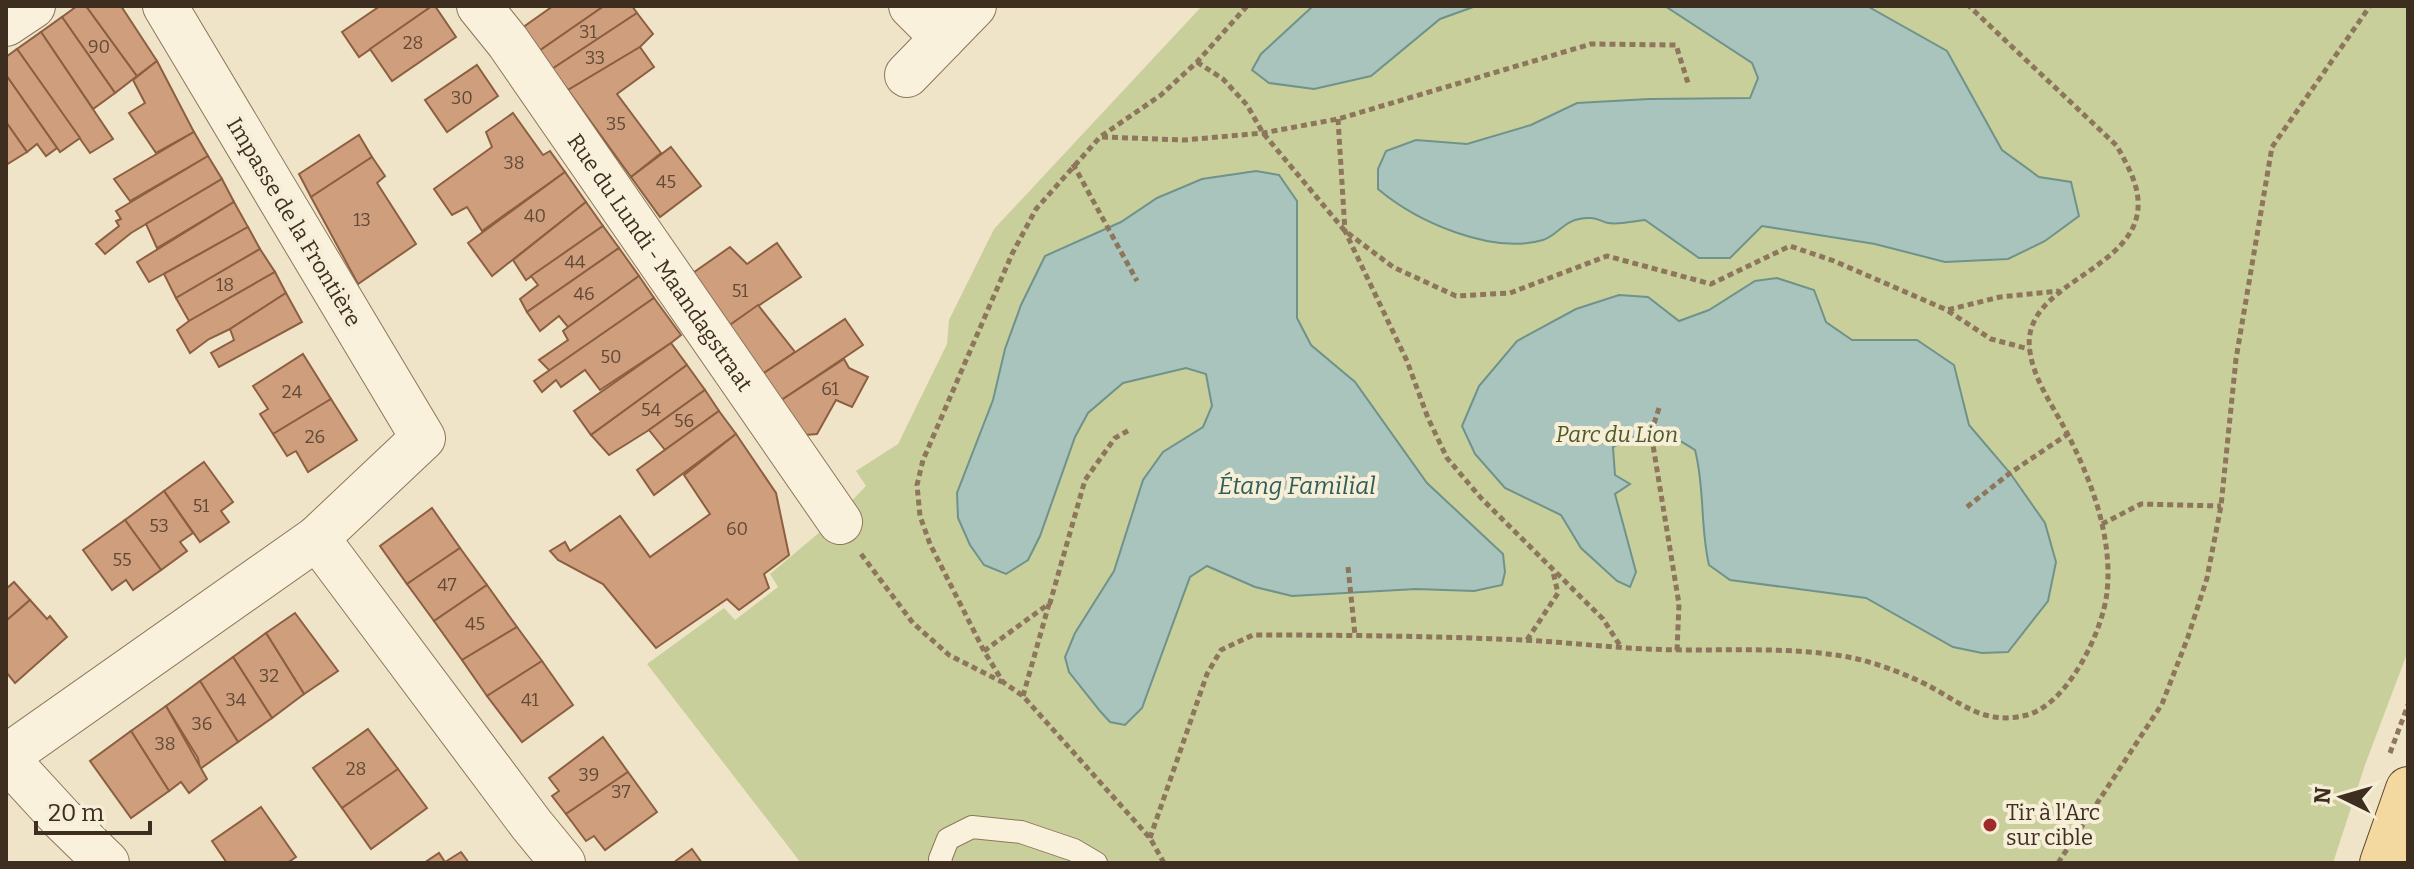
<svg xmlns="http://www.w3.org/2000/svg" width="2414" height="869" viewBox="0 0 2414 869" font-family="Bitter,serif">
	<rect width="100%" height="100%" fill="#f0e4c8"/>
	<polygon fill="#c9cf9b" points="1202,6 2408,6 2408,651 2365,765 2333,863 801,863 647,664 724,608 735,620 778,587 770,574 827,526 866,486 856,471 898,444 947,344 949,320 994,229"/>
	<g fill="#a9c4bc" stroke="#6f938a" stroke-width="2">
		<polygon points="1313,6 1476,6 1440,19 1371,76 1314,89 1269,83 1252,70 1261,54"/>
		<path d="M1665,6H1867L1947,51L2002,150L2039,177L2071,182L2079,216L2045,241L2008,259L1945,262L1875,244L1762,226L1730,258H1699L1645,220C1634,221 1619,225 1608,223C1603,222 1597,218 1591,218C1563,217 1560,235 1543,240C1492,255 1417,222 1378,189V169L1386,151L1416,140L1467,144L1531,125L1577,103L1649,99L1750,98L1758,78L1752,63Z"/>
		<polygon points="1256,171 1279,175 1297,201 1297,318 1311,345 1355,382 1427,483 1503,554 1505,572 1502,585 1474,591 1416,589 1292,596 1255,587 1207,566 1190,577 1142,708 1125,725 1110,722 1100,711 1069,672 1065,657 1075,633 1114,571 1143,480 1163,452 1203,427 1212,406 1206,374 1186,368 1123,383 1088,413 1075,437 1040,536 1028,560 1006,574 984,565 970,545 958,518 957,493 993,400 1005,349 1021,305 1045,256 1121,222 1157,198 1202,179"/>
		<path d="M1777,278L1814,290L1826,322L1852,340H1917L1954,365L1969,425L2010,473L2045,523L2056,562L2048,601L2008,652L1982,653L1953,647L1866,598L1730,580L1709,565C1700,527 1705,488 1695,450C1659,427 1650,427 1613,447L1615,475L1630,484L1615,494L1636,572L1630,587L1617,581L1581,548L1561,515L1505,488L1475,454L1462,426L1479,386L1517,341L1576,309L1619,295L1648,297L1679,321L1709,310L1755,281Z"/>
	</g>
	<g fill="#cf9f7d" stroke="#8d5f41" stroke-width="2">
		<polygon points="77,6 86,6 137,76 115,93 62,17"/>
		<polygon points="86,6 121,6 157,61 137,76"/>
		<polygon points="380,6 432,6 359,57 342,32"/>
		<polygon points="432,6 435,6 456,37 392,81 370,49"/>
		<polygon points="553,6 604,6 539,51 522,28"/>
		<polygon points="604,6 632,6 637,13 552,69 539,51"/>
		<polygon points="637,13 653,34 640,47 568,90 552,69"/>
		<polygon points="62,17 115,93 93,109 41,32"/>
		<polygon points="41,32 113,139 90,153 17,49"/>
		<polygon points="640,47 654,67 617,94 661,153 631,177 568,90"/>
		<polygon points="17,49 80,138 60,152 6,75 6,57"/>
		<polygon points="157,61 194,132 156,153 129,113 145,103 133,80"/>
		<polygon points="477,65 498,96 447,132 425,100"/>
		<polygon points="6,75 57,148 46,156 37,144 27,152 6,122"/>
		<polygon points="513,113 543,155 550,151 565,172 482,231 467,207 452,215 434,189 492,147 486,132"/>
		<polygon points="6,122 27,152 6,165"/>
		<polygon points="194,132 208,156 130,201 114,179"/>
		<polygon points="359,135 372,157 311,197 299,174"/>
		<polygon points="671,147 701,186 660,217 631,177"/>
		<polygon points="208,156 222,179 131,233 105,254 96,244 119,226 116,221 121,219 116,211"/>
		<polygon points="372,157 385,176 377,183 416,244 358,284 311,197"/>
		<polygon points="565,172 586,202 492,276 468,243"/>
		<polygon points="222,179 234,202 157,248 146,224"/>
		<polygon points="234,202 248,227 149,282 137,262"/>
		<polygon points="586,202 603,226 526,280 513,260"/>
		<polygon points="603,226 619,248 527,312 520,299 538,285 531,276"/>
		<polygon points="248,227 260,249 176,298 164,274"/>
		<polygon points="777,243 801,277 727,327 690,275 730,247 747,264"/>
		<polygon points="619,248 639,276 568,327 559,316 540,331 527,312"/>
		<polygon points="260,249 275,272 189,321 176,298"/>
		<polygon points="275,272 286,293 230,329 209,339 190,353 177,330 189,321"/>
		<polygon points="639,276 654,298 550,371 539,360 568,340 563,331 568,327"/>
		<polygon points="286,293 302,322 219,367 211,353 234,340 230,329"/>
		<polygon points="654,298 681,335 671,343 600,390 585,370 561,387 556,380 542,392 534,381"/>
		<polygon points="758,305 795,352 761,375 727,327"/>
		<polygon points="845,319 863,345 780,401 761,375"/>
		<polygon points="671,343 687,365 591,435 574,411"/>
		<polygon points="303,354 331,399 273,434 260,414 268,409 253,386"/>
		<polygon points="844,359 849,368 868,377 852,407 836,400 817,434 805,435 780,401"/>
		<polygon points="687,365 705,390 649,430 609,455 591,435"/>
		<polygon points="705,390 719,411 665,450 649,430"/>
		<polygon points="331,399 357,440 308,472 296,451 287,456 273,434"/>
		<polygon points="719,411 736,434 654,495 637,470"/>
		<polygon points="736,434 776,493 789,555 764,574 769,588 739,610 727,599 656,648 603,584 558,560 550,551 565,542 570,551 620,516 650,557 710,514 684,475"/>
		<polygon points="204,462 233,502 221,511 229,522 200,542 164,491"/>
		<polygon points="164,491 193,533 180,542 187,551 161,570 125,520"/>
		<polygon points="432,508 460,548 407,584 380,546"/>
		<polygon points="125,520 161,570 133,590 126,580 112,590 83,550"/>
		<polygon points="460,548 487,585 434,621 407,584"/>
		<polygon points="14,582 30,600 6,621 6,589"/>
		<polygon points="487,585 517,627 462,660 434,621"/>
		<polygon points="30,600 47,619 50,616 67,637 15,683 6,672 6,621"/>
		<polygon points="295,613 338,671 304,694 266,633"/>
		<polygon points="517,627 542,661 487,696 462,660"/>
		<polygon points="266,633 304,694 272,718 233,657"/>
		<polygon points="233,657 272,718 238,742 200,681"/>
		<polygon points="542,661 573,705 522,742 487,696"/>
		<polygon points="200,681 238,742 200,769 198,758 166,706"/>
		<polygon points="166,706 207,779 189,793 181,782 169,791 131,731"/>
		<polygon points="368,729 398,769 342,808 313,768"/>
		<polygon points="131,731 169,791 131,818 90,761"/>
		<polygon points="603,737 628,772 566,814 552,796 559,791 549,778"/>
		<polygon points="398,769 427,808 371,849 342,808"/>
		<polygon points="628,772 657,812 605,850 594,836 586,841 566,814"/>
		<polygon points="261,807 296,857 287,863 227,863 212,841"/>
		<polygon points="692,849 702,863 673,863"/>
		<polygon points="461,852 469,863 424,863 439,853 445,862"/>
	</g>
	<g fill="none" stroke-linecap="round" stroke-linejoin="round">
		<defs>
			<polyline id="lane" points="941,863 940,859 948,839 972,827 1021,832 1074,850 1096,863"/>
			<g id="street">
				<path id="s1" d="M479,6L508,42L840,522"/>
				<polyline points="911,6 943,38"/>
				<polyline points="6,24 33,6"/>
				<polyline points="907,75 974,6"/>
				<polyline points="317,538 531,824 563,863"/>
				<polyline points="6,757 317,538 423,438 165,6"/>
				<polyline points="6,758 62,819 107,863"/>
			</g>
			<polyline id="primary" points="2382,863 2408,789"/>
		</defs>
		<use href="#lane" stroke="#8d765c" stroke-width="24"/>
		<use href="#street" stroke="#8d765c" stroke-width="46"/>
		<use href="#primary" stroke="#5b4430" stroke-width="46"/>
		<g stroke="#8d765c" stroke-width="5" stroke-dasharray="6 4" stroke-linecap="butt">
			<polyline points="1197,62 1223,79 1247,105 1263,133 1345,231 1393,267 1456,296 1510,293 1607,256 1711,284 1790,246 1834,261 1947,310 2000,297 2059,291"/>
			<polyline points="1338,119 1345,231 1407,361 1428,418 1447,458 1481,498 1603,619 1621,647"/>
			<polyline points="1102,137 1184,140 1263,133 1338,119 1591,44 1676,45 1688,83"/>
			<polyline points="1073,164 1137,281"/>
			<polyline points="1948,311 1991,339 2029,349"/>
			<polyline points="1659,408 1651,433 1679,604 1677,651"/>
			<polyline points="1967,507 2010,473 2068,434"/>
			<polyline points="2102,524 2141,504 2221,506"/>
			<polyline points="861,554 913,623 949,655 1002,682"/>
			<polyline points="1348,567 1355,635"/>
			<polyline points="1527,640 1558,593 1553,572"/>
			<polyline points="984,651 1050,603 1085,480 1115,438 1131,429"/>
			<polyline points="1023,696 1049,604"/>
			<polyline points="2390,753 2408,705"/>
			<path d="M1150,838L1207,674L1221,650L1253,635C1343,635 1433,636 1523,640C1564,642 1605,647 1647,649C1710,652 1773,646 1836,655C1865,659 1893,669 1919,681C1958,699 1981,727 2027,715C2068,704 2103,631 2107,592C2113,537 2091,479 2066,431C2053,406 2034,380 2030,352C2018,281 2143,272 2138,200C2137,181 2126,163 2117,146L1969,6"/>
			<polyline points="1164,863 1150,838 1023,696 1003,682 984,651 930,544 920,516 917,485 923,460 1012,254 1036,209 1100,137 1161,95 1197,62 1247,6"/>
			<polyline points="2058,863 2162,704 2188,637 2207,578 2221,506 2236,359 2272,147 2370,6"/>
		</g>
		<use href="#lane" stroke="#faf1dc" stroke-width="22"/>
		<use href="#street" stroke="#faf1dc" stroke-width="44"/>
		<use href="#primary" stroke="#f3d9a0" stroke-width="44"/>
	</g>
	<circle fill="#9e2a2b" stroke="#f7eed8" stroke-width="3" cx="1990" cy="825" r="8"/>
	<g text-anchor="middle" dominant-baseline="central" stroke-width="8" stroke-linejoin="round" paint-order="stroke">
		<g font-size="18" fill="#624a37">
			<text x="588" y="32">31</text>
			<text x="413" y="43">28</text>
			<text x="99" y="47">90</text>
			<text x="595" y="58">33</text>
			<text x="462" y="98">30</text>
			<text x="616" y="124">35</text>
			<text x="514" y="163">38</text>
			<text x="666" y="182">45</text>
			<text x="535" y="216">40</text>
			<text x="362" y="220">13</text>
			<text x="575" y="262">44</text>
			<text x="225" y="285">18</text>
			<text x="740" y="291">51</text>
			<text x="584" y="294">46</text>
			<text x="611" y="357">50</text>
			<text x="830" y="389">61</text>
			<text x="292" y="392">24</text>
			<text x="651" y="410">54</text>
			<text x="684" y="421">56</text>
			<text x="315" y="437">26</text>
			<text x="201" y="506">51</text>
			<text x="159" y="526">53</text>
			<text x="737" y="529">60</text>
			<text x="122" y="560">55</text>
			<text x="447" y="585">47</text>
			<text x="475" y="624">45</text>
			<text x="269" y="676">32</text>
			<text x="236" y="700">34</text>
			<text x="530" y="700">41</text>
			<text x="202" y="724">36</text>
			<text x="165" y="744">38</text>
			<text x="356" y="769">28</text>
			<text x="589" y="775">39</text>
			<text x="621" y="792">37</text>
		</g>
		<g font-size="22" fill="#3d2e20" stroke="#f7eed8">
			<text transform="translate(294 222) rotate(59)">Impasse de la Frontière</text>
			<text stroke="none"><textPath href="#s1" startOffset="314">Rue du Lundi - Maandagstraat</textPath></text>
		</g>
		<g font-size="22" font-style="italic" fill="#4d5a26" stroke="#f7eed8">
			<text x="1617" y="434">Parc du Lion</text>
		</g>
		<g font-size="22" fill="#3d2e20" stroke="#f7eed8" text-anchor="start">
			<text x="2006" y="812">Tir à l'Arc<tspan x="2006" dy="25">sur cible</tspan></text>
		</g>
		<g font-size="24" font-style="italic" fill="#2f5d5a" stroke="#f7eed8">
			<text x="1297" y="486">Étang Familial</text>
		</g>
	</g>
	<rect width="2414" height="869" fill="none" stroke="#3d2e20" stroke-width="16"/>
	<g transform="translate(2342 797) rotate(275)" stroke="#f7eed8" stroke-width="6" paint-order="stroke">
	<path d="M0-6L14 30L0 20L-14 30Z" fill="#3d2e20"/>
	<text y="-12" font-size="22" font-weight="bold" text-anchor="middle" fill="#3d2e20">N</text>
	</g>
	<path d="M36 821v12h114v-12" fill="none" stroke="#3d2e20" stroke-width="4"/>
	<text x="48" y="821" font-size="24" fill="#3d2e20" stroke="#f7eed8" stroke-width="6" paint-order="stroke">20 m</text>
</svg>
